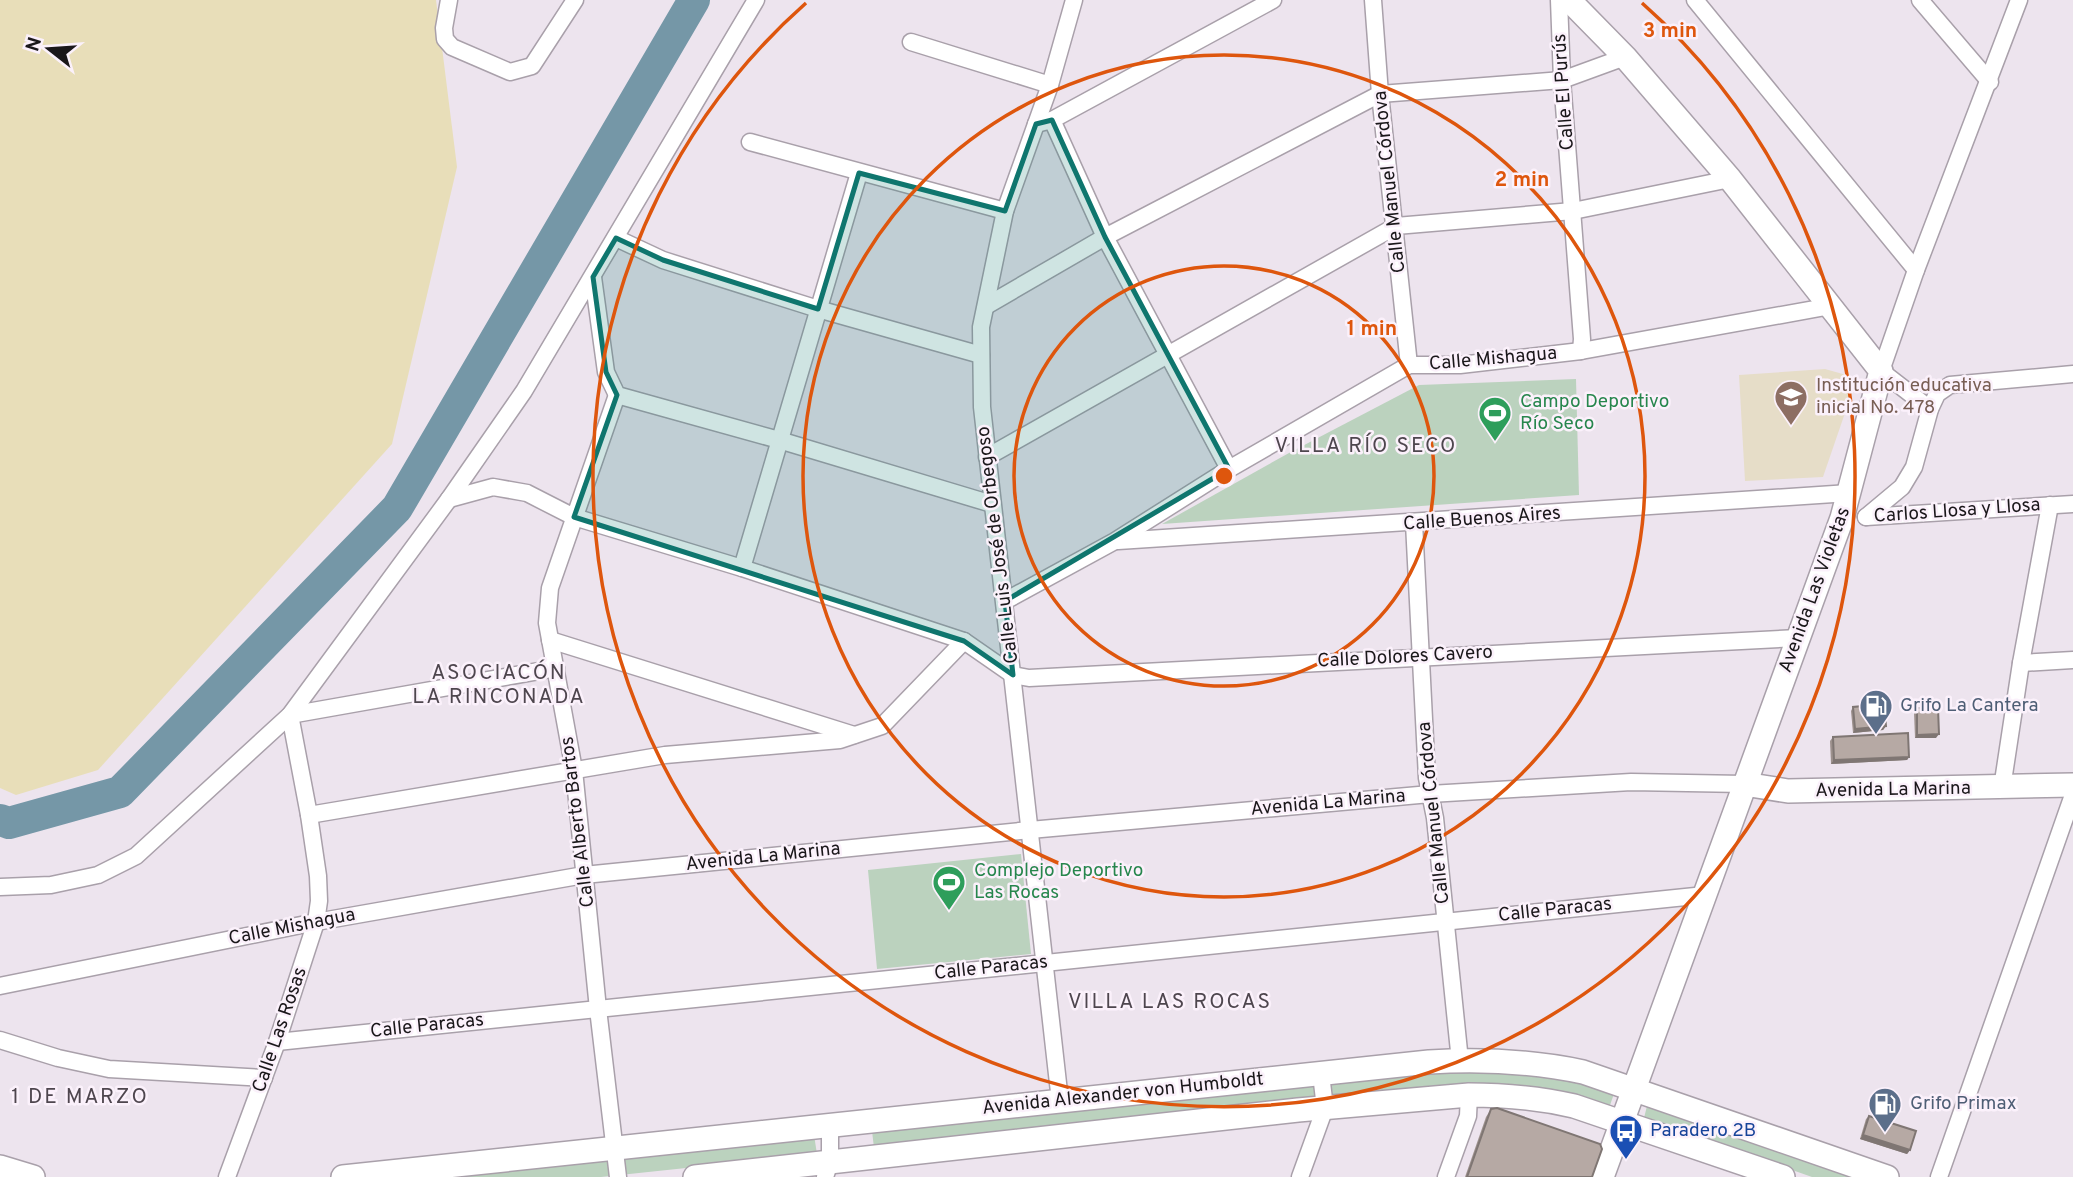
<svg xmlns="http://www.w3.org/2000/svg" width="2073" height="1177" viewBox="0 0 2073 1177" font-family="Overpass,sans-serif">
	<rect width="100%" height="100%" fill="#ede4ee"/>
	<polygon fill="#e6ddc8" points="1825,369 1857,378 1823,477 1745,481 1739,375"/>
	<g fill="#bbd2be">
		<polygon points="1576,379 1579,495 1162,524 1289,453 1419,385"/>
		<polygon points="1021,854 1031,954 877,969 868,870"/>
		<polygon points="1459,1068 1509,1069 1616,1088 1609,1108 1572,1098 874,1148 872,1131"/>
		<polygon points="1648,1102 1862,1177 1812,1177 1644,1118"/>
		<polygon points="814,1135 817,1154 601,1177 428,1177"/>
	</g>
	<polygon fill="#e8deb9" points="0,0 436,0 457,167 392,444 98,770 16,795 0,788"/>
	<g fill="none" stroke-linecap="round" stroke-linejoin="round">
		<polyline stroke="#7597a7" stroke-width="32" points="0,820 9,823 120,792 397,508 694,0"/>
		<defs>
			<g id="street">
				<polyline points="449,0 444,28 445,39 452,47 510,72 532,66 575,0"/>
				<polyline points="1373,0 1380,94 1409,365"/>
				<polyline points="1559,0 1562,80 1582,339 1581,351"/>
				<polyline points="1695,0 1916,270"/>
				<polyline points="1920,0 1990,82"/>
				<polyline points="911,42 1050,85"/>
				<polyline points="1052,120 1273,0"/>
				<polyline points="1036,124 1052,120 1105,237 1229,469"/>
				<polyline points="750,142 1005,211"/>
				<polyline points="616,238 663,260 818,309 981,355"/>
				<polyline points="593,277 606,372 617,395 779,440 992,504"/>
				<polyline points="986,306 1105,237 1380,94 1562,80 1625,57"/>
				<polyline points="617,395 550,588 547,623 574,770 598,1009 618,1177"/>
				<polyline points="1930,409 1881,371 1916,270 2019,0"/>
				<polyline points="987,457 1396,226 1573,211 1730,179"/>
				<polyline points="449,499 493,487 527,493 574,517 742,568 964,641 1013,675 1029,678 1798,638"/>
				<polyline points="1866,517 1902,487 1914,467 1930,409 1937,394 1950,385 2073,374"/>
				<polyline points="1866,517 2073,504"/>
				<polyline points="1414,523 1427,778 1435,818 1460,1061"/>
				<polyline points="1118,541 1849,493"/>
				<polyline points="742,568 859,173"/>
				<polyline points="1005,601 1115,541 1229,469 1409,365 1460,365 1581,351 1831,306"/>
				<polyline points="550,640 854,735"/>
				<polyline points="2021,663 2073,660"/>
				<polyline points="290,715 556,668"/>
				<polyline points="2002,788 2021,663 2050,505"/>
				<polyline points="309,815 665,755 840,740 882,726 964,641"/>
				<polyline points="0,887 51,885 98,875 136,856 290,715 449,499 524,391 756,0"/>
				<polyline points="0,986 316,922 584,875 1030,830 1430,794 1631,782 1744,784"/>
				<polyline points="0,1040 58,1058 109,1069 264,1078"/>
				<polyline points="277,1042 1705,895"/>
				<polyline points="1060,1101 982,407 981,327 1005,211 1050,85 1074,0"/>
				<polyline points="227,1177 277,1042 316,922 319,901 318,876 309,815 290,715"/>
				<polyline points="825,1177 830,1162 830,1125"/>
				<polyline points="1300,1177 1325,1108 1321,1074"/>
				<polyline points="1446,1177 1468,1116 1469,1095"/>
				<polyline points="1939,1177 2073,795"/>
			</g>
			<g id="secondary">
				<polyline points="1569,0 1625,57 1730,179 1881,371 1842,518 1602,1177"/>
				<polyline points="1744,784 1788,791 2073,785"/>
				<polyline points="0,1167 33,1177"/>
				<path d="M343,1177L1429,1062C1482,1059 1532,1061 1583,1072L1887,1177"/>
				<path d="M695,1177L1298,1110L1469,1095C1505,1095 1539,1098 1574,1106L1783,1177"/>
			</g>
		</defs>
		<use href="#street" stroke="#a9a0aa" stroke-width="19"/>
		<use href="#secondary" stroke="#a9a0aa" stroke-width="26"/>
		<use href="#street" stroke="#fff" stroke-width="16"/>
		<use href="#secondary" stroke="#fff" stroke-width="23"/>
	</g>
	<g fill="#9d918d">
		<polygon points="1853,707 1886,726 1883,730 1853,733 1851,711"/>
		<polygon points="1917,708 1936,738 1915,738 1914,712"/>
		<polygon points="1833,737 1909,757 1907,760 1831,764 1830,741"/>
		<polygon points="1491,1109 1592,1177 1465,1177 1486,1117"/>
		<polygon points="1869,1116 1910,1150 1907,1154 1860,1139 1866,1119"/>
	</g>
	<g fill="#7f7673">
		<polygon points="1886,726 1883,730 1853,733 1855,729"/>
		<polygon points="1939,734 1936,738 1915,738 1917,735"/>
		<polygon points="1909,757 1907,760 1831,764 1834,760"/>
		<polygon points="1863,1135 1910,1150 1907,1154 1860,1139"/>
	</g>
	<g fill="#b6a9a4" stroke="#7f7673" stroke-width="2">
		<polygon points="1884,704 1886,726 1855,729 1853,707"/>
		<polygon points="1917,708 1938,708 1939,734 1917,735"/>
		<polygon points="1908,733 1909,757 1834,760 1833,737"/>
		<polygon points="1497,1108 1600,1144 1602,1149 1592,1177 1467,1177 1491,1109"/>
		<polygon points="1869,1116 1916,1131 1910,1150 1863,1135"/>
	</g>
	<path fill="#0f766e" fill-opacity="0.2" stroke="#0f766e" stroke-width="5" stroke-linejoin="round" d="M1052,120L1105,237L1229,469L1005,601L1013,675L964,641L574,517L617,395L606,372L593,277L616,238L663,260L818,309L859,173L1005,211L1036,124Z"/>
	<g fill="none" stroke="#de560d" stroke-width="3.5">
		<circle cx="1224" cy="476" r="210"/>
		<circle cx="1224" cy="476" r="421"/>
		<path d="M1642 3A631 631 0 1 1 806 3"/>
	</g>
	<defs>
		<symbol id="school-pin" viewBox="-11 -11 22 30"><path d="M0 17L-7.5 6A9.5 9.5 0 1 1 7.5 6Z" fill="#8d6e63" stroke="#fbf1fb"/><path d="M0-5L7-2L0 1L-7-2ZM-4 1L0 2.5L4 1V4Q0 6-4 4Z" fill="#fff"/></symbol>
		<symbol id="stadium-pin" viewBox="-11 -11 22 30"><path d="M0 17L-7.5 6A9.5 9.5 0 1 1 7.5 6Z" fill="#2e9e5b" stroke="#fbf1fb"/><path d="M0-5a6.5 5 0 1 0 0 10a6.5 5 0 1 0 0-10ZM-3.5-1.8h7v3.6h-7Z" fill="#fff"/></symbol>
		<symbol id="fuel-pin" viewBox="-11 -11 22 30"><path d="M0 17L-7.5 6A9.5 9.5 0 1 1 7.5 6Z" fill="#5c6f8a" stroke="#fbf1fb"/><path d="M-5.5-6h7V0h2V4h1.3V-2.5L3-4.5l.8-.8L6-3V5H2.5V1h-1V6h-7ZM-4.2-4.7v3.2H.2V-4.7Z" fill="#fff"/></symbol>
		<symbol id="bus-pin" viewBox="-11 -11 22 30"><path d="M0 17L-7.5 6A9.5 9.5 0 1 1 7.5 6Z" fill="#1a4fb4" stroke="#fbf1fb"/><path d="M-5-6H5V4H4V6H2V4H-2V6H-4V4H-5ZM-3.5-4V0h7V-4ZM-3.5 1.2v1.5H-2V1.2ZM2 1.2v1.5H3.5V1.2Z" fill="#fff"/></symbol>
	</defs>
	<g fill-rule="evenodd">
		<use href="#school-pin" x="1772" y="378" width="38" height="52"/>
		<use href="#stadium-pin" x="1476" y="394" width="38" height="52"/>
		<use href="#fuel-pin" x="1857" y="687" width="38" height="52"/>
		<use href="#stadium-pin" x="930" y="863" width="38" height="52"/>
		<use href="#fuel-pin" x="1866" y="1085" width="38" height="52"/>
		<use href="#bus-pin" x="1607" y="1112" width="38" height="52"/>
	</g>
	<g text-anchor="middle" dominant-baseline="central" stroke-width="5" stroke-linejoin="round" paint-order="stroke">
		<g font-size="19" fill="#1a171a" stroke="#fbf1fb">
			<text transform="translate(1564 92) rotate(-94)">Calle El Purús</text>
			<text transform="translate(1390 182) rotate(-96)">Calle Manuel Córdova</text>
			<text transform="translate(1493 359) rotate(-5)">Calle Mishagua</text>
			<text transform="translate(1957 511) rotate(-4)">Carlos Llosa y Llosa</text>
			<text transform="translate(1482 519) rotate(-4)">Calle Buenos Aires</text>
			<text transform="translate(998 545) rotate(-97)">Calle Luis José de Orbegoso</text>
			<text transform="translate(1815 590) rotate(-70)">Avenida Las Violetas</text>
			<text transform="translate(1405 657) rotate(-3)">Calle Dolores Cavero</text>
			<text transform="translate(1893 790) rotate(-1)">Avenida La Marina</text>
			<text transform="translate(1328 803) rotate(-5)">Avenida La Marina</text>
			<text transform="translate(1434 813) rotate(-96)">Calle Manuel Córdova</text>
			<text transform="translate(578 822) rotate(-97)">Calle Alberto Bartos</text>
			<text transform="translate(763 857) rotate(-6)">Avenida La Marina</text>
			<text transform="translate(1555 910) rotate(-6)">Calle Paracas</text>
			<text transform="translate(292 927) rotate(-11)">Calle Mishagua</text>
			<text transform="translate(991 968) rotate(-6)">Calle Paracas</text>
			<text transform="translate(427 1026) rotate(-6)">Calle Paracas</text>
			<text transform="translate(280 1030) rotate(-71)">Calle Las Rosas</text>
			<text transform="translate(1123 1094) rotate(-6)">Avenida Alexander von Humboldt</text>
		</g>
		<g font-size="19" fill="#785e54" stroke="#fbf1fb" text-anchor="start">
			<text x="1816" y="386">Institución educativa<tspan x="1816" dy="22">inicial No. 478</tspan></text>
		</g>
		<g font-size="19" fill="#27864d" stroke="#fbf1fb" text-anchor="start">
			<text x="1520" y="402">Campo Deportivo<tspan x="1520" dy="22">Río Seco</tspan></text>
			<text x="974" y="871">Complejo Deportivo<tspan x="974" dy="22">Las Rocas</tspan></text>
		</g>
		<g font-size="19" fill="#4e5e75" stroke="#fbf1fb" text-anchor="start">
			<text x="1900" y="706">Grifo La Cantera</text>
			<text x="1910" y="1104">Grifo Primax</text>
		</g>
		<g font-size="19" fill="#164399" stroke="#fbf1fb" text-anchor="start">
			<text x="1650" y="1131">Paradero 2B</text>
		</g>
		<g font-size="21" letter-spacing="2" fill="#4e464e" stroke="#fbf1fb">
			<text x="1366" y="446">VILLA RÍO SECO</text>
			<text x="499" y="673">ASOCIACÓN<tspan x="499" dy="24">LA RINCONADA</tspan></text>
			<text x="1170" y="1002">VILLA LAS ROCAS</text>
			<text x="80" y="1097">1 DE MARZO</text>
		</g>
	</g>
	<circle cx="1224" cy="476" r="10" fill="#de560d" stroke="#fbf1fb" stroke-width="3.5"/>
	<g font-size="21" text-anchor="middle" font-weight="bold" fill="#de560d" stroke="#fbf1fb" stroke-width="5" stroke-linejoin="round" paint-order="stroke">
		<text x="1670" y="37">3 min</text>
		<text x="1522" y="186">2 min</text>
		<text x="1372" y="335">1 min</text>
	</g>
	<g transform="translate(49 49) rotate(287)" stroke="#fbf1fb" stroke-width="5" paint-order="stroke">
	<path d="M0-5L12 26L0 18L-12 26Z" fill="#1a171a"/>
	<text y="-10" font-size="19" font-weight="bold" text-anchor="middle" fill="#1a171a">N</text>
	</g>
</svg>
